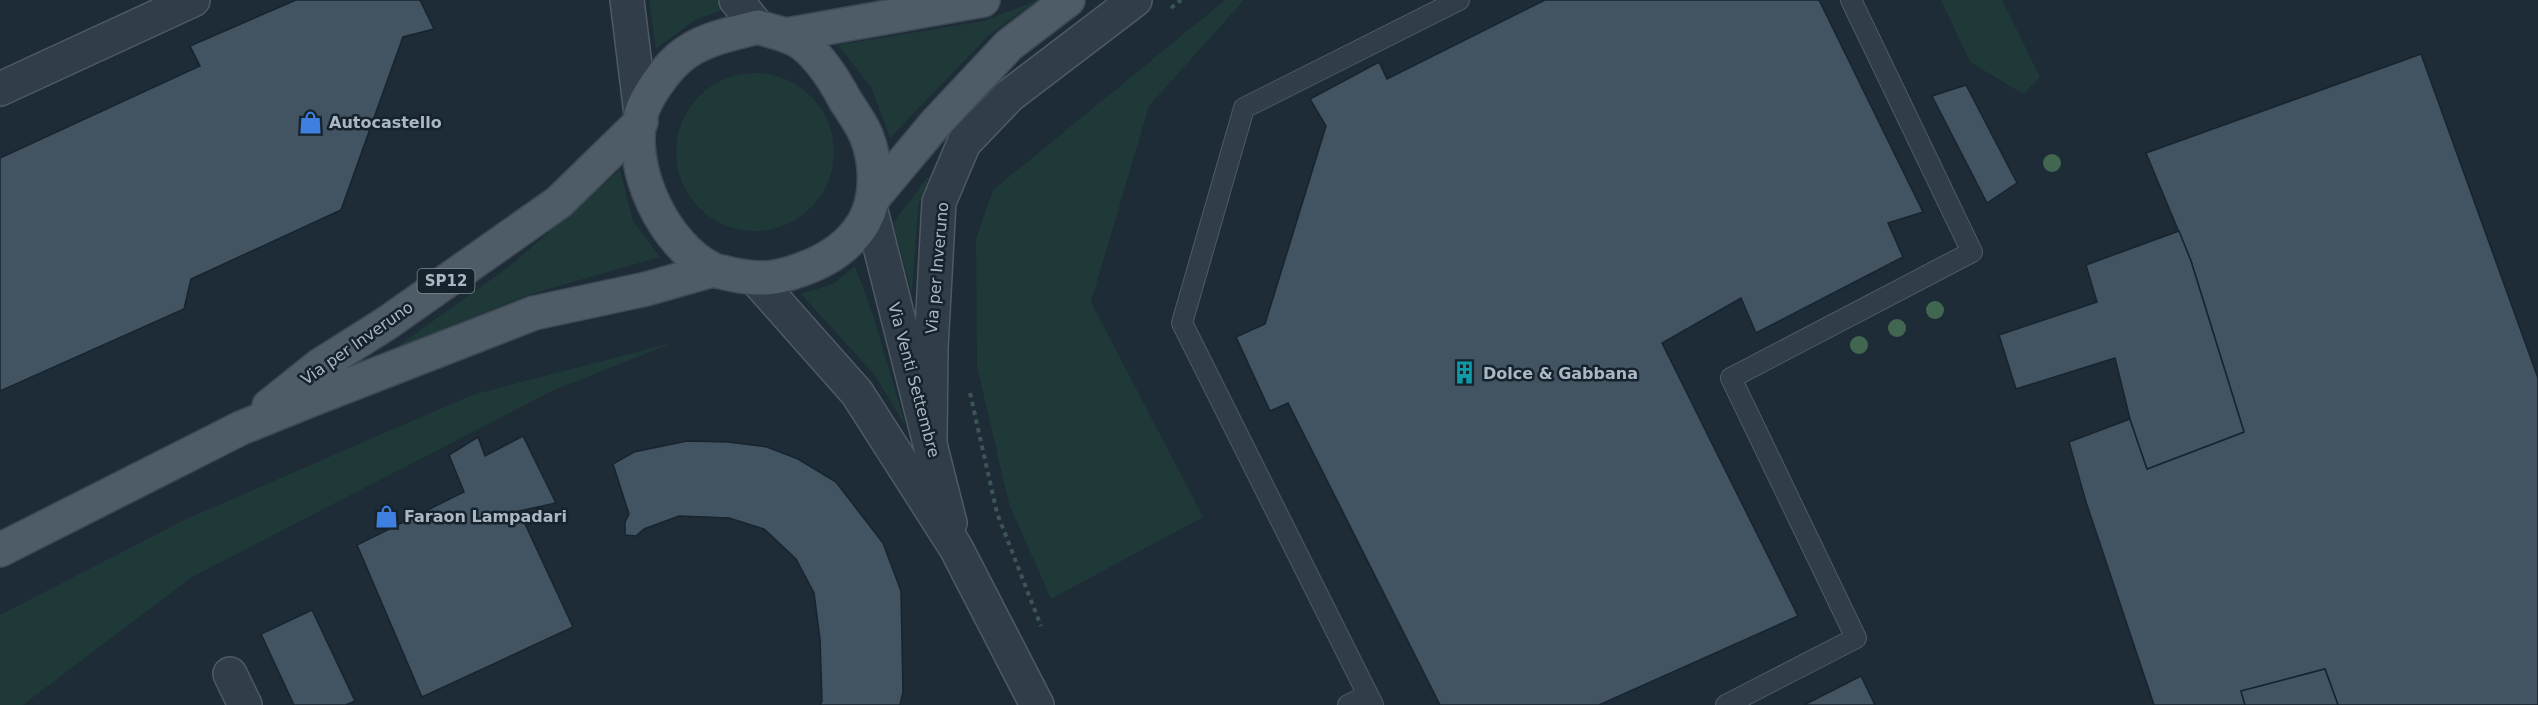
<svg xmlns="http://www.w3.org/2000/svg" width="2538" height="705" viewBox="0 0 2538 705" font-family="'DejaVu Sans',sans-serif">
	<rect width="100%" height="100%" fill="#1d2c37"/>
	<g fill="#1f3838">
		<polygon points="649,0 717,0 725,9 693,21 656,49"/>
		<polygon points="1038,0 990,34 890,138 871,87 838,45 983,21"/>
		<polygon points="1225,0 1244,0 1149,106 1091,302 1203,517 1051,599 1009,504 977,366 976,239 993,190"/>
		<polygon points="1941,0 2002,0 2040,77 2023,94 1970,62"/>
		<circle cx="755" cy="152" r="79"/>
		<polygon points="620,170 633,221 660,257 528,295 394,349 511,265"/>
		<polygon points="930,174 918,206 912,294 893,223"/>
		<polygon points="855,266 874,318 906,427 874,374 801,294 833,284"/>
		<polygon points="675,342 554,390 192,577 23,705 0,705 0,615 184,520 472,395"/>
	</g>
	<g fill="#425362" stroke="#18242e" stroke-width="1.5">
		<polygon points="296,0 420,0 434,29 403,37 341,210 191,279 184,309 0,391 0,158 200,66 190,46"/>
		<polygon points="1545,0 1819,0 1923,212 1888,223 1903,257 1756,333 1741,298 1662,343 1798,616 1599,705 1440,705 1288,403 1270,411 1236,337 1265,324 1326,126 1310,99 1379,62 1387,79"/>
		<polygon points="2421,54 2538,378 2538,705 2338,705 2325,669 2241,691 2245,705 2154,705 2086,502 2069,442 2130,419 2147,469 2244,432 2191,261 2146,153"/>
		<polygon points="1966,85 2017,183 1987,203 1932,96"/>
		<polygon points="2179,231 2191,261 2244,432 2147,469 2130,419 2115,358 2016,389 1999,335 2097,302 2086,265"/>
		<polygon points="523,436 556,503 519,511 573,627 422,697 357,545 464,492 449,455 478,437 485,456"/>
		<polygon points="687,441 728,442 767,447 798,459 836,482 883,543 901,591 903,692 900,705 820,705 822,701 820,639 814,593 796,559 764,529 729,518 679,516 644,529 636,536 625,535 625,522 629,514 613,464 634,452"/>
		<polygon points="312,610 355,701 346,705 294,705 261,634"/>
		<polygon points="2325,669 2338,705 2245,705 2241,691"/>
		<polygon points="1861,676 1875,705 1804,705"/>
	</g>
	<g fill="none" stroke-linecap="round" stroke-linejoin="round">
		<defs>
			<g id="service">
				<polyline points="1348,705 1368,695"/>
				<polyline points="1373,705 1182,323 1244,108 1459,0"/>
				<polyline points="1726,705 1856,638 1731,378 1972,252 1851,0"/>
			</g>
			<g id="minor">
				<polyline points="0,89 193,0"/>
				<polyline points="871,211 950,523"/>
				<polyline points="756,279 857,393 956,548 1037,705"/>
				<polyline points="930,440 931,348 939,202 964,143 1009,96 1135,0"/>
				<polyline points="230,674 245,705"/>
			</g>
			<g id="tertiary">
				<polyline points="627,0 641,114"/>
				<polyline points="736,0 758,27"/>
			</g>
			<g id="primary">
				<path d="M758,27C773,32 792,35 804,45C821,59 835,81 845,100C852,111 861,123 866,135C877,162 878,197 864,222C850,246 826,261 800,270C773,280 758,280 730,274C724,272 717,272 712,269C664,245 627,168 641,114C646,97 665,70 679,58C701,39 731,34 758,27Z"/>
				<polyline points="786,35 983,0"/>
				<polyline points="874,197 935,124 1009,45 1068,0"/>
				<polyline points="269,406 319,366 387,323 559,202 641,122"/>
				<polyline points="0,550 241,428 313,399 534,313 646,289 713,270"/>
			</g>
		</defs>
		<use href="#service" stroke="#4e5b66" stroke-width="22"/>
		<use href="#minor" stroke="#4e5b66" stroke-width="36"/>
		<use href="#tertiary" stroke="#4e5b66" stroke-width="36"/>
		<use href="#primary" stroke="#3d4954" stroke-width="36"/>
		<g stroke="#3c5555" stroke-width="4" stroke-dasharray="4.5 4.5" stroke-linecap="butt">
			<polyline points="1171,8 1181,0"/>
			<polyline points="970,393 997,513 1041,626"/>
		</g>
		<use href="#service" stroke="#313d48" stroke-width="20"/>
		<use href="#minor" stroke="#313d48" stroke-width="33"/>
		<use href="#tertiary" stroke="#313d48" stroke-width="33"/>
		<use href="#primary" stroke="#4e5c68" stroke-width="33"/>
	</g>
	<g fill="#426751">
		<circle cx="2052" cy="163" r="9"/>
		<circle cx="1935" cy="310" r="9"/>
		<circle cx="1897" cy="328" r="9"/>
		<circle cx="1859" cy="345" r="9"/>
	</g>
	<defs>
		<symbol id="shop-bare" viewBox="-9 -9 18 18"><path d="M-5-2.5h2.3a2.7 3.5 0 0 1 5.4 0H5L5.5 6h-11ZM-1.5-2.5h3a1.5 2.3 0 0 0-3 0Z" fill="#3f7fe0" stroke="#16222c" stroke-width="2.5" paint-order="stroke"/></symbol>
		<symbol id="building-bare" viewBox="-9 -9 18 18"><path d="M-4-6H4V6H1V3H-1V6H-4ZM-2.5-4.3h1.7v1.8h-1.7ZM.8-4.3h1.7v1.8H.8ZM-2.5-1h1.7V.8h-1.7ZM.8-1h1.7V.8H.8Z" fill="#0f9aa8" stroke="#16222c" stroke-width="2.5" paint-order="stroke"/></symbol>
	</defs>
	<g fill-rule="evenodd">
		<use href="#shop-bare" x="294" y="106" width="33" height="33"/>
		<use href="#building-bare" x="1448" y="356" width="33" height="33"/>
		<use href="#shop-bare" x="370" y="500" width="33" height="33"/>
	</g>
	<g text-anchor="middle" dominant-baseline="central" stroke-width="5" stroke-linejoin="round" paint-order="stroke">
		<rect fill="#16222c" stroke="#7e8b97" stroke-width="1.5" x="417.5" y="269" width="57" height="24" rx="4.5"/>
		<g font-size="15" font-weight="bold" fill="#aab8c5">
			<text x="446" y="281">SP12</text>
		</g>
		<g font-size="16" font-weight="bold" fill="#aab8c5" stroke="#16222c" text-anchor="start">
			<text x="329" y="122">Autocastello</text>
			<text x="1483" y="373">Dolce &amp; Gabbana</text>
			<text x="404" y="516">Faraon Lampadari</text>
		</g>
		<g font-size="16" fill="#aab8c5" stroke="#16222c">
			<text transform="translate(937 268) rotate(-85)">Via per Inveruno</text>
			<text transform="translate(357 343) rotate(-35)">Via per Inveruno</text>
			<text transform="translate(914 380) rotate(75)">Via Venti Settembre</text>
		</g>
	</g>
</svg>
